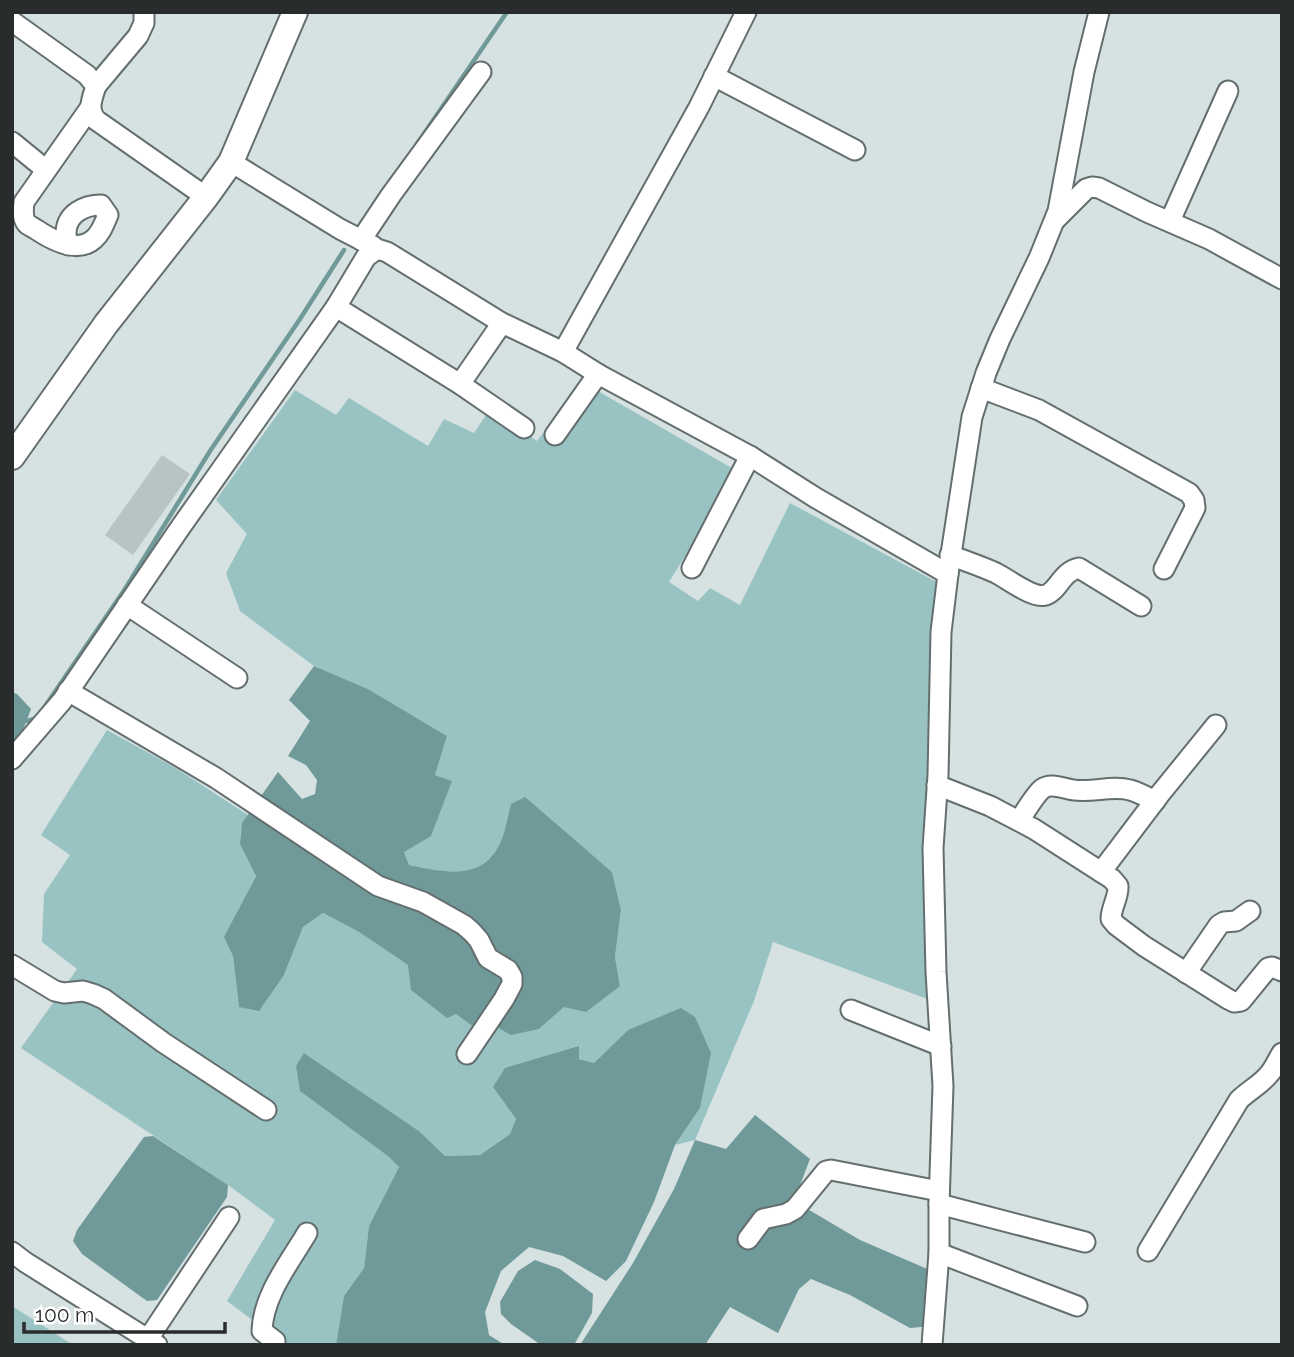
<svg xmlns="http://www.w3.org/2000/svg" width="1294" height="1357" viewBox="0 0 1294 1357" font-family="Raleway,sans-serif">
	<rect width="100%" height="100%" fill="#d6e1e1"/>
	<g fill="#98c3c2">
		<path d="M582,382L737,471L669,582L698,601L710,588L740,605L790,503L944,586L933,1001L773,942L754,1001L695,1140L675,1145L700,1108L628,1030L594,1063L579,1059L578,1046L493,1087L516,1119L510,1134L480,1155L445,1156L419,1131L304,1053L399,1167L369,1226L364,1268L344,1296L336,1345H286L227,1301L275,1220L228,1185L21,1048L77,969L42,942L44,894L70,855L41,835L107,730L174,767L248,815C232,838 246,854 256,875L225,937L233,956L239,1007L284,975L303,927L323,913L359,932L408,965L456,1014L488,1022L539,1029L564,1007L620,986L615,957L621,910L612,872L572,838L511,804C507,818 505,835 498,847C479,882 440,871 409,865L404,852L452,781L435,775L447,736L368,689L314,666L240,611L226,573L247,534L216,500L295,390L336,415L349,398L428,446L444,419L474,433L490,409L537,441Z"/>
		<polygon points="12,1306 73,1345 12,1345"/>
	</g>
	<g fill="#6f9a99">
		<path d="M314,666L368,689L447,736L435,775L452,781L431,836L404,852L409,865C440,871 479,882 498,847C505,835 507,818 511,804L525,797L612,872L621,910L615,957L620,986L586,1012L564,1007L539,1029L511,1035L488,1022L471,1025L456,1014L447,1018L411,990L408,965L359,932L323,913L303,927L284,975L259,1011L239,1007L233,956L224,937L256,876L240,844L242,823L278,772L302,799L315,794L317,780L306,765L288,756L310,721L289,700Z"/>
		<polygon points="12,692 17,694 31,709 19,741 12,747"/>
		<polygon points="681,1008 695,1017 711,1053 700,1108 675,1145 654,1202 626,1261 606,1281 563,1256 529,1247 501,1271 485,1312 489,1335 505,1345 336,1345 344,1296 364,1268 369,1226 399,1167 388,1156 300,1091 296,1066 304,1053 419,1131 445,1156 480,1155 510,1134 516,1119 493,1087 505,1068 579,1046 579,1059 594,1063 628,1030"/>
		<polygon points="755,1115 810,1159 794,1201 860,1240 939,1274 932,1326 910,1328 850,1295 811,1279 799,1289 778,1333 730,1307 705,1345 580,1345 633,1263 674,1189 695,1140 726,1149"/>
		<polygon points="153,1136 228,1185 227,1197 157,1300 147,1301 82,1254 73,1241 77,1230 144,1137"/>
		<polygon points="535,1260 560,1269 593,1294 592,1313 574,1345 541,1345 511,1324 501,1314 500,1302 518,1271"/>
	</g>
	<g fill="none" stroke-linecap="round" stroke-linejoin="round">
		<g stroke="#6f9a99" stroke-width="4.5">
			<polyline points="417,144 507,12"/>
			<polyline points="27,721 37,718 125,589 210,451 300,319 344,250"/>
		</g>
	</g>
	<polygon fill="#b8c3c3" points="162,455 190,474 133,555 105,535"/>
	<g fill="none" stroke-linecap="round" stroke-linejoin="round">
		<defs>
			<g id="minor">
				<path d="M13,22L87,75L96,86C92,99 87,109 96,120L206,197"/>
				<polyline points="714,76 855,150"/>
				<polyline points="96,86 138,36 144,23 144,12"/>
				<polyline points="12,142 45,169"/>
				<polyline points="231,162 340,229 373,246"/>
				<polyline points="1056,219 1086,189 1092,187 1099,188 1147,212 1209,239 1282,279"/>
				<polyline points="1170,221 1228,91"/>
				<polyline points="361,240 391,195 481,72"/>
				<path d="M68,245C67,241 66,236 66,232C67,213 85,205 101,205L108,215C104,224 101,233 94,239C77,254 52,240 37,230C34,228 30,226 27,224C22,218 23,210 24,202L90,108"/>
				<polyline points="336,307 460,384 524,428"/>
				<polyline points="563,352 699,107 746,12"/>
				<polyline points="460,384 502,323"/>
				<polyline points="981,388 1039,410 1189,493 1194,500 1195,508 1164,569"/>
				<polyline points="555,435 598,374"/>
				<path d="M950,555C965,561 981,566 996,573C1008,579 1033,599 1046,595C1059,590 1061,572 1079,568L1141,606"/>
				<polyline points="692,568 750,456"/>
				<polyline points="127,605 237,678"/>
				<polyline points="68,691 216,778 378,886 423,902 464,925 472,932 479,940 488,958 508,970 512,977 512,984 504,999 467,1054"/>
				<polyline points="12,759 62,701 180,528 336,307 366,257 377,249 387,252 502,323 563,352 598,374 750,456 816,498 948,574"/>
				<path d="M937,785L990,806L1034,829L1112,879L1118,886C1119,897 1111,907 1111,919L1116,925L1144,946L1228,999L1234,1002L1241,1001L1268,968L1272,967L1282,971"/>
				<path d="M1019,821C1025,812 1034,796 1042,789C1051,782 1064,789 1074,790C1092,793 1112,785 1130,790C1138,792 1147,797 1155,801"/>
				<polyline points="1101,872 1160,794 1216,725"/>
				<polyline points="12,965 55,991 64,993 83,991 93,994 104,999 164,1043 266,1110"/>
				<polyline points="1186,973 1219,925 1224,922 1236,921 1250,911"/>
				<polyline points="851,1010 941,1046"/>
				<polyline points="939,1204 1085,1242"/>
				<polyline points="748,1239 763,1219 786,1214 795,1209 826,1171 831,1170 939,1191"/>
				<path d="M1148,1251L1239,1100C1249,1090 1262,1084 1270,1073C1275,1067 1278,1059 1282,1053"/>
				<polyline points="12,1252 25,1262 157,1345"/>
				<polyline points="939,1253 1077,1306"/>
				<polyline points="148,1339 229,1217"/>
				<path d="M275,1345V1341L262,1331C263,1295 290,1262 307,1233"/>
				<polyline points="932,1345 939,1253 939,1204 943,1086 936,972 933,848 938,775 941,632 948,574 972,417 986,373 1000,339 1039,258 1058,211 1084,72 1099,12"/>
			</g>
			<polyline id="major" points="12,457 106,324 206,197 231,162 295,12"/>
		</defs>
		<use href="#minor" stroke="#646e6e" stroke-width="23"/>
		<use href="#major" stroke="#646e6e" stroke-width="28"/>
		<use href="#minor" stroke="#fff" stroke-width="19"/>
		<use href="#major" stroke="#fff" stroke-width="24"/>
	</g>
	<rect width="1294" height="1357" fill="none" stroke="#282c2c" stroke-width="28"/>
	<path d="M24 1322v10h201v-10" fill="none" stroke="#282c2c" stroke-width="3.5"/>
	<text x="35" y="1322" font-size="21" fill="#282c2c" stroke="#ffffff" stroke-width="5" paint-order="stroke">100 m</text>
</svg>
